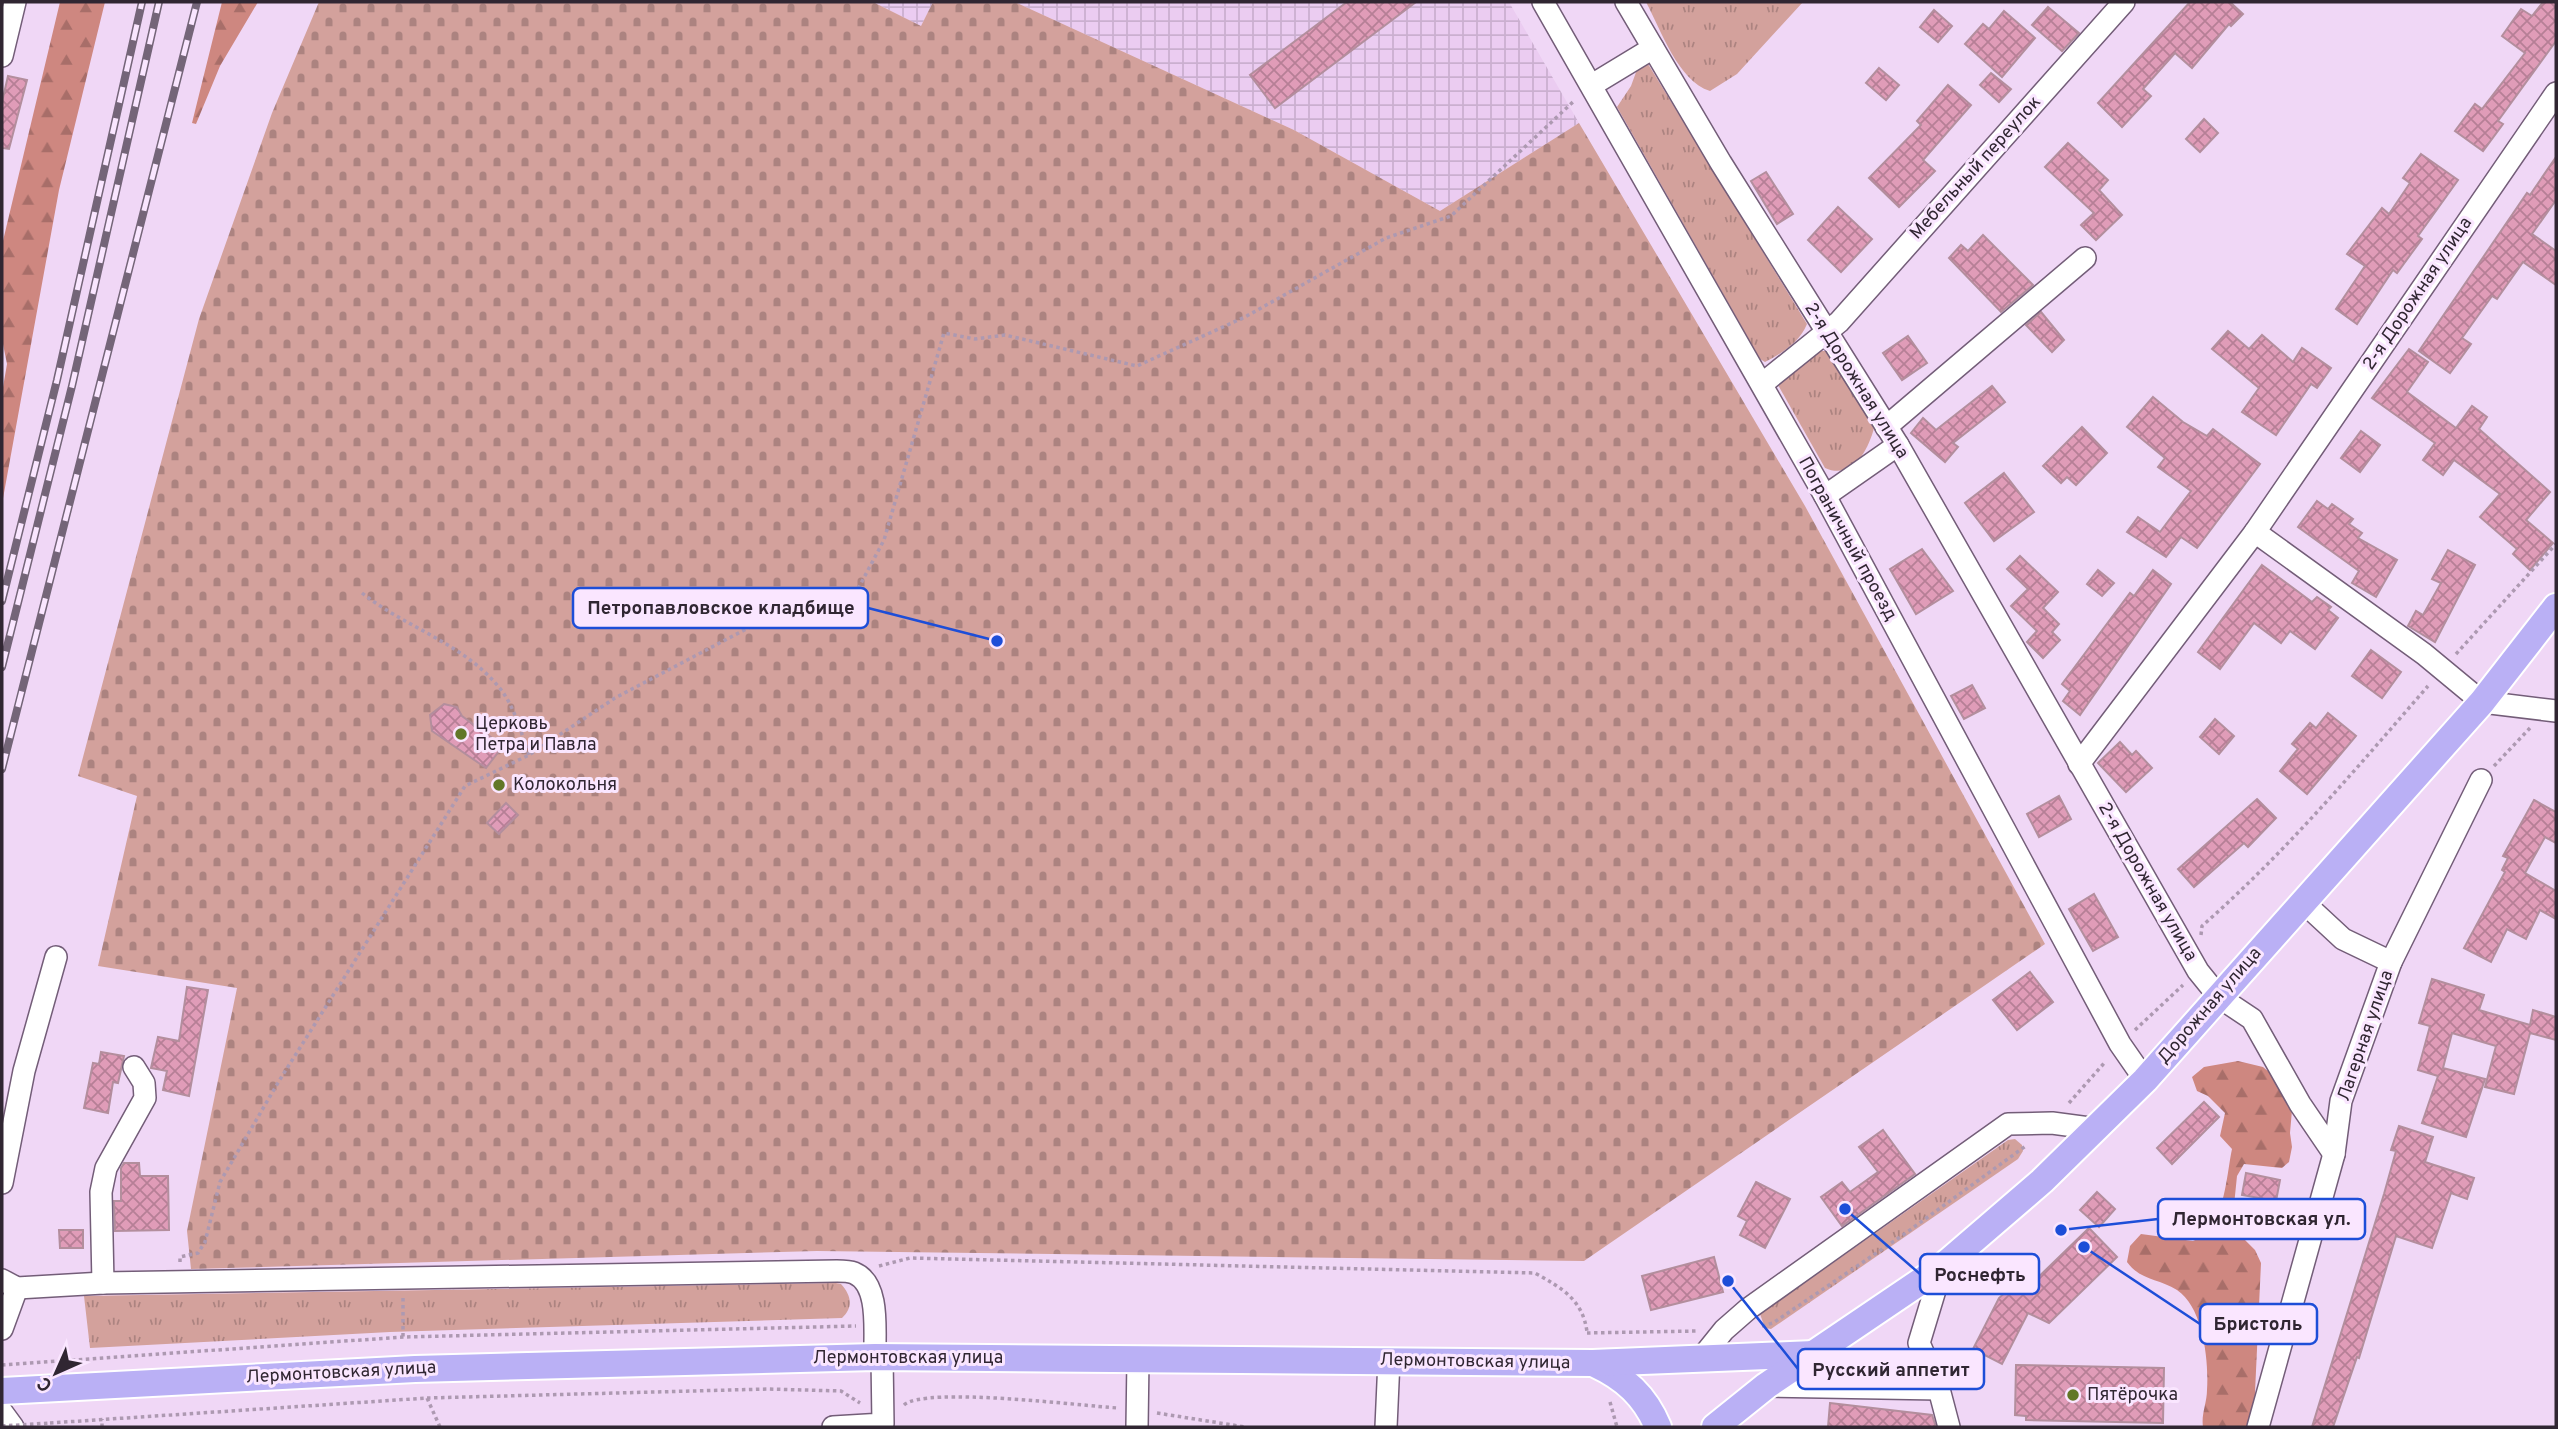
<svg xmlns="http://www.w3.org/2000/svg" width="2558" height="1429" viewBox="0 0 2558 1429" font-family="Overpass,sans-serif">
	<defs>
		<pattern id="industrial-grid" width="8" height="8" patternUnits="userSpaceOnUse" patternTransform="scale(1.75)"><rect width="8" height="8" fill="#ebccf1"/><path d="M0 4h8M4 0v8" fill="none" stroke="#caafcf"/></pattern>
		<pattern id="grass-tufts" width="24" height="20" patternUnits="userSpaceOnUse" patternTransform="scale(1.75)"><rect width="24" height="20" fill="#d3a19c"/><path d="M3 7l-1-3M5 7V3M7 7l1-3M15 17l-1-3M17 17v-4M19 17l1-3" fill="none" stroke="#ac8380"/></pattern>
		<pattern id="forest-firs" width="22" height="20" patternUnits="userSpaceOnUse" patternTransform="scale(1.75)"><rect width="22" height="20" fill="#ce8780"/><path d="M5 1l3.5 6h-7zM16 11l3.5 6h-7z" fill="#a86e69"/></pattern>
		<pattern id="cemetery-stones" width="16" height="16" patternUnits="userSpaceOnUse" patternTransform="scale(1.75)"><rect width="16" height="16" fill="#d3a19c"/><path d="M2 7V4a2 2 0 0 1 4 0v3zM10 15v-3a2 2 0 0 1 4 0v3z" fill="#ac8380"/></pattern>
		<pattern id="building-cross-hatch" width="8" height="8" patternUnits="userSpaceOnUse" patternTransform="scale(1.75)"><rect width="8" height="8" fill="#e09cb8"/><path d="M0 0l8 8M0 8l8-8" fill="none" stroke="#b67f96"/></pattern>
	</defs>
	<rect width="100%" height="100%" fill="#f0d7f6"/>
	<g fill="url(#industrial-grid)">
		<polygon points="873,2 933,2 921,26"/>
		<polygon points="1015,2 1509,2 1579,123 1440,211 1294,130"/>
	</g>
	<g fill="url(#grass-tufts)">
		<path d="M1646,2H1803L1737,74L1710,91C1678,81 1661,30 1646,2Z"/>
		<path d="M1645,59L1807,324C1800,342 1782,353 1765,362L1760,359L1617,107L1631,86L1639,64Z"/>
		<path d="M1818,351H1826L1874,428C1868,451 1852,480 1825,468L1778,385L1793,367Z"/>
		<polygon points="2015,1139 2022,1145 2023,1151 2018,1159 1771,1329 1765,1328 1760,1314 2008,1140"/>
		<path d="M836,1283L841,1284C851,1295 854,1307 842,1318L390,1332L90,1348L84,1296Z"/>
	</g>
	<g fill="url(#forest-firs)">
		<polygon points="60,2 105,2 59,190 2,504 2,393 7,364 2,339 2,245"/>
		<polygon points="222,2 258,2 220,66 196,124 192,123"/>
		<path d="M2238,1061L2263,1067L2275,1077L2292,1110L2290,1133L2292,1147L2289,1162L2282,1168L2244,1164L2237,1176L2233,1215L2242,1237L2255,1250L2261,1263L2254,1414L2250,1427H2203C2201,1414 2207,1403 2207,1390C2209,1360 2203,1307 2177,1290C2158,1278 2141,1281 2127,1262L2130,1246L2141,1234L2193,1241C2225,1230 2226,1177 2232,1149L2220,1136L2225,1113L2208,1096L2197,1091L2192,1077L2204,1067Z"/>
	</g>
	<polygon fill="url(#cemetery-stones)" points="319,2 873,2 921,26 933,2 1015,2 1294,130 1440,211 1579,123 1805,506 2045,944 1584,1261 817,1251 191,1269 187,1231 237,988 98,966 137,796 78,776 199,319 272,113"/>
	<g fill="url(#building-cross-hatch)" stroke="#b38e9d" stroke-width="2">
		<polygon points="1347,2 1416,2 1275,108 1250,75"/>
		<polygon points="2190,2 2230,2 2243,14 2231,26 2229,24 2192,68 2175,53 2143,89 2151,96 2122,127 2098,103"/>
		<polygon points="2543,2 2556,2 2556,41 2498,121 2503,124 2483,151 2455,131 2475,104 2482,109 2525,53 2502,36 2521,9 2532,16"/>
		<polygon points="2048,7 2079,33 2062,51 2032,25"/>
		<polygon points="1934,10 1952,26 1938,42 1920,27"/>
		<polygon points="2004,11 2035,38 2002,77 1965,44 1983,24 1989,29"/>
		<polygon points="1879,68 1899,85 1886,100 1866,83"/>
		<polygon points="1991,73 2011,89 1999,102 1980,85"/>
		<polygon points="8,76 27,80 9,149 2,148 2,102"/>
		<polygon points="1948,85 1971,105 1923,160 1935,171 1899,207 1869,178 1921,125 1917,121"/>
		<polygon points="2204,119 2218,133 2200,152 2186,139"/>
		<polygon points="2068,143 2108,180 2099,190 2122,215 2096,240 2081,225 2094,213 2045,167"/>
		<polygon points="2421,154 2458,180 2418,236 2422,239 2397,273 2393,270 2357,324 2336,309 2365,266 2347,254 2382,208 2389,214 2410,183 2403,178"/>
		<polygon points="2556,157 2556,200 2532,234 2556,251 2556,285 2523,262 2497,299 2492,296 2462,338 2471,344 2450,373 2419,351 2527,193 2530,195"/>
		<polygon points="1766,172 1793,214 1777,224 1751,181"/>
		<polygon points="1838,207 1872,239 1841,272 1808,240"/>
		<polygon points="1983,235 2033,285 2001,312 1949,258 1961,245 1968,251"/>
		<polygon points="2041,312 2064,340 2052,352 2026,325"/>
		<polygon points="2228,331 2249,349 2262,335 2293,362 2302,348 2331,368 2317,388 2311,384 2276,435 2242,412 2259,388 2212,349"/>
		<polygon points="1908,336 1927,363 1902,380 1883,353"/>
		<polygon points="2409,349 2428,362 2407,392 2456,428 2472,406 2487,417 2479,429 2550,492 2526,520 2553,543 2530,570 2513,554 2517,549 2480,517 2500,494 2454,460 2443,475 2423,460 2435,443 2372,398"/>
		<polygon points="1992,386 2005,402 1953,443 1958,447 1945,462 1911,433 1923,418 1936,430"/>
		<polygon points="2153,397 2183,422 2207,436 2213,429 2260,464 2197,548 2181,537 2166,557 2127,532 2138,517 2160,532 2191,491 2158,467 2165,458 2127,427"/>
		<polygon points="2082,427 2107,453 2076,485 2067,477 2061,483 2043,466"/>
		<polygon points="2361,431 2380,445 2360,472 2341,458"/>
		<polygon points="2004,473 2034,512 1994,541 1965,503"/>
		<polygon points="2317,501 2328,509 2332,504 2353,519 2349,524 2362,533 2358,538 2397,560 2376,597 2352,583 2359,571 2298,527"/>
		<polygon points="1922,549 1953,591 1916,614 1890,569"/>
		<polygon points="2448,550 2475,565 2435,642 2408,626 2416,611 2423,615 2441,583 2432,579"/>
		<polygon points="2020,556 2058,592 2043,608 2059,624 2052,632 2060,640 2043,658 2027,642 2037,631 2011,606 2028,589 2007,569"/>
		<polygon points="2262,565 2312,602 2317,597 2331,607 2328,610 2338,618 2315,649 2290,631 2281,643 2254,623 2220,669 2198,652"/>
		<polygon points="2098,570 2114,583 2102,596 2087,584"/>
		<polygon points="2153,570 2171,584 2080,715 2063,701 2070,691 2062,684 2130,593 2134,596"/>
		<polygon points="2371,650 2401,672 2382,698 2352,676"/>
		<polygon points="1972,685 1985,708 1964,719 1951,696"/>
		<polygon points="444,704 457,707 462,716 503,746 486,768 432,731 430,715"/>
		<polygon points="2328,713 2356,736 2307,794 2280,771 2298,749 2292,744 2310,723 2316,728"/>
		<polygon points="2215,719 2234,736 2219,754 2200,737"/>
		<polygon points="2120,742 2132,755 2136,751 2152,768 2126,792 2098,763"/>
		<polygon points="2059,796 2071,819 2039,837 2027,814"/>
		<polygon points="2257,799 2276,818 2248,847 2244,843 2194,887 2178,869"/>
		<polygon points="2534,800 2556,812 2556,843 2545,837 2525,873 2556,891 2556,919 2540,910 2526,939 2507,929 2491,962 2464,948 2505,872 2502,870 2508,858 2503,856"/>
		<polygon points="506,803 518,815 499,834 487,823"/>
		<polygon points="2094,894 2118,937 2093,951 2069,909"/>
		<polygon points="2030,972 2053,1002 2017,1030 1993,1000"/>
		<polygon points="2432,979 2484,995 2479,1010 2530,1025 2533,1010 2556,1017 2556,1040 2530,1033 2514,1094 2485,1087 2496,1046 2452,1033 2443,1068 2485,1079 2466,1137 2422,1123 2438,1076 2418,1070 2430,1026 2419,1023"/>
		<polygon points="187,987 208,990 189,1096 163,1090 167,1071 151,1068 158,1037 179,1041"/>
		<polygon points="101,1052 124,1056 118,1083 113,1082 108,1113 84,1108 93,1063 99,1064"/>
		<polygon points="2204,1102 2219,1117 2172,1164 2157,1148"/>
		<polygon points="2399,1126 2433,1137 2425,1162 2474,1178 2467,1199 2451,1193 2432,1248 2396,1236 2359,1358 2357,1357 2333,1427 2312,1427 2384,1194 2396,1151 2391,1150"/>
		<polygon points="1883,1130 1915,1174 1842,1226 1821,1197 1842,1182 1850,1192 1878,1172 1859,1147"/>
		<polygon points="124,1163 139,1163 140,1176 168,1176 169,1230 115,1231 114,1201 121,1201 121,1168"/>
		<polygon points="2246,1173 2280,1180 2276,1201 2242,1195"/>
		<polygon points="1756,1182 1790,1199 1765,1248 1740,1235 1747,1221 1738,1216"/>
		<polygon points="2097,1192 2115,1209 2099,1227 2080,1210"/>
		<polygon points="2089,1228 2117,1257 2049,1323 2028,1313 2002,1364 1973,1349 1999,1298 2018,1281 2026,1289"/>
		<polygon points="59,1230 83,1230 83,1248 60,1248"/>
		<polygon points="1714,1257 1723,1292 1651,1310 1642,1276"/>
		<polygon points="2016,1365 2164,1368 2163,1423 2026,1420 2026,1416 2015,1415"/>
		<polygon points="1830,1403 1932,1415 1936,1427 1828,1427"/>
	</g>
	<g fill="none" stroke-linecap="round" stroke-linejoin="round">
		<defs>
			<g id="minor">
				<polyline points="1543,2 1825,496 2120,1044 2145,1080"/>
				<polyline points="1626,2 1721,163 1898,445 2198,971 2219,997 2252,1019 2300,1104 2334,1154"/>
				<polyline points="2,56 15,2"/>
				<polyline points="1592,85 1653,48"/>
				<polyline points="1762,384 1839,322 2124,2"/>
				<polyline points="1886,427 2085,258"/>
				<polyline points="1825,496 1898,445"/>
				<polyline points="2255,532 2424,654 2482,702 2556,711"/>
				<polyline points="2079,764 2255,532 2556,93"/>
				<polyline points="2302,901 2343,939 2391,962"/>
				<polyline points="2,1183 24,1071 56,957"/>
				<polyline points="1942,1267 1919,1343 1939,1389 1949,1427"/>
				<path d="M2,1280L17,1288L103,1283L837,1271C842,1271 849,1271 854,1273C881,1284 874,1334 875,1357"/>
				<polyline points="103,1283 101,1192 106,1168 145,1098 144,1083 134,1067"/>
				<polyline points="2,1329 17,1288"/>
				<polyline points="1699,1361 1724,1330 1748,1309 2008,1124 2052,1123 2097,1129"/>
				<polyline points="1766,1386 1939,1389"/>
				<polyline points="2,1412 13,1427"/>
				<polyline points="833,1427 883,1424 882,1357"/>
				<polyline points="1137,1427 1138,1359"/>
				<polyline points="1386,1427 1389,1360"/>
				<polyline points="2258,1427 2334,1154 2341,1101 2391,962 2481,780"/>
			</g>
			<g id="major">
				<path d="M1595,1364C1625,1378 1645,1396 1658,1427"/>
				<polyline points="2,1391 415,1369 875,1357 1593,1363 1814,1354"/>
				<polyline points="1715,1427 1766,1386 1942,1267 2042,1181 2145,1080 2482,702 2556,607"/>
			</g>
		</defs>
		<use href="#minor" stroke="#735d78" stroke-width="24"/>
		<use href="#major" stroke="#fff" stroke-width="30"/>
		<g stroke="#ad99b1" stroke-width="3.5" stroke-dasharray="3.5 3.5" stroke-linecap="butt">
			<path d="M362,593C406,628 466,644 502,691C515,709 522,735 529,755"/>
			<polyline points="2456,654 2556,544"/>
			<polyline points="2494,766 2530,728"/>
			<path d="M2201,935L2202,926C2285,853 2356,769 2428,686"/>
			<polyline points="2135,1030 2183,985"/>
			<polyline points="2069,1103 2106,1061"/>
			<polyline points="180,1262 180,1257 198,1253 205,1242 220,1182 279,1081 465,786 529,755 615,698 750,627 784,624 824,612 859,587 884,540 944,333 975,339 1005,335 1137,366 1245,317 1386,238 1451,216 1574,101"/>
			<path d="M879,1266L910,1258L1535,1273C1562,1288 1583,1300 1587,1332"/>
			<polyline points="403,1298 403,1337"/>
			<polyline points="1762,1326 1773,1323 1903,1235 2027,1145"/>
			<polyline points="1587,1333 1696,1331"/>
			<polyline points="2,1365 403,1337 856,1326"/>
			<polyline points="427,1398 768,1389 841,1391 860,1403"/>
			<polyline points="1610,1402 1617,1427"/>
			<path d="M904,1405C925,1386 1083,1406 1118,1408"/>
			<polyline points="1157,1413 1245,1427"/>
			<polyline points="50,1423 427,1398 440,1427"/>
			<polyline points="102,1427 102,1419"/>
		</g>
		<use href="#minor" stroke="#fff" stroke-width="21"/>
		<use href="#major" stroke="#bab0f5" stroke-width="26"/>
		<defs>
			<g id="rail">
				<polyline points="2,601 57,380 142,2"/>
				<polyline points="2,667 72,386 159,2"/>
				<polyline points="2,769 197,2"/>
			</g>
		</defs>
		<use href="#rail" stroke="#746578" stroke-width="8"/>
		<use href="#rail" stroke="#fae6ff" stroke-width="5" stroke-dasharray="16" stroke-linecap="butt"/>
		<polyline stroke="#ad99b1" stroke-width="3.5" stroke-dasharray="3.5 3.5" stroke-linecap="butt" points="2,1426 50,1423"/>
	</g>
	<g fill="#627728" stroke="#fae6ff" stroke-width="2.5">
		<circle cx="461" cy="734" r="7"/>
		<circle cx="499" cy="785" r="7"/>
		<circle cx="2073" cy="1395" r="7"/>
	</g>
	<g text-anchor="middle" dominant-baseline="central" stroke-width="6" stroke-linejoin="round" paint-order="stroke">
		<g font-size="18" fill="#302632" stroke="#fae6ff">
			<text transform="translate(1976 168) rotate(-48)">Мебельный переулок</text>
			<text transform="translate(2418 294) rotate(-56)">2-я Дорожная улица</text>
			<text transform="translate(1856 381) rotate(58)">2-я Дорожная улица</text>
			<text transform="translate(1847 539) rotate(61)">Пограничный проезд</text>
			<text transform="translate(2147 882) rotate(60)">2-я Дорожная улица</text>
			<text transform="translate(2210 1006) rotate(-49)">Дорожная улица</text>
			<text transform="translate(2366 1036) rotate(-71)">Лагерная улица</text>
			<text x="908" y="1358">Лермонтовская улица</text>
			<text transform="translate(1475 1362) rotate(1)">Лермонтовская улица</text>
			<text transform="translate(341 1373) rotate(-3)">Лермонтовская улица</text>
		</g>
		<g font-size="18" fill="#302632" stroke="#fae6ff" text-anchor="start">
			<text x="475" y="724">Церковь<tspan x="475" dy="21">Петра и Павла</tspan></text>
			<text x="513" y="785">Колокольня</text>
			<text x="2087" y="1395">Пятёрочка</text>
		</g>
	</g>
	<path fill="none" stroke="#1d4ed8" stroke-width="2.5" d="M997 641L868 608M2061 1230L2158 1219M1845 1209L1920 1274M2084 1247L2200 1324M1728 1281L1798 1369"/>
	<g fill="#1d4ed8" stroke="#fae6ff" stroke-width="2.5">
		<circle cx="997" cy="641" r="7"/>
		<circle cx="2061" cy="1230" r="7"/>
		<circle cx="1845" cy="1209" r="7"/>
		<circle cx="2084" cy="1247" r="7"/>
		<circle cx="1728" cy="1281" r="7"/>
	</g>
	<g fill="#fae6ff" stroke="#1d4ed8" stroke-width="2.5">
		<rect x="573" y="588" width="295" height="40" rx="7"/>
		<rect x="2158" y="1199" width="207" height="40" rx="7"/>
		<rect x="1920" y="1254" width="119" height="40" rx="7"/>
		<rect x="2200" y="1304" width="117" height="40" rx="7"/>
		<rect x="1798" y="1349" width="186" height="40" rx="7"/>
	</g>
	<g font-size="19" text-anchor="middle" font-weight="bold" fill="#302632">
		<text x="721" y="614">Петропавловское кладбище</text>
		<text x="2261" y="1225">Лермонтовская ул.</text>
		<text x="1980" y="1281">Роснефть</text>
		<text x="2258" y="1330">Бристоль</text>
		<text x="1891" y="1376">Русский аппетит</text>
	</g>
	<rect width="2558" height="1429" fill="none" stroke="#302632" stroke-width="7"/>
	<g transform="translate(56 1373) rotate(225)" stroke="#fae6ff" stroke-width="5" paint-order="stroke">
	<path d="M0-5L12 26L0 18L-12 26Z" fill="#302632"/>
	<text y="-10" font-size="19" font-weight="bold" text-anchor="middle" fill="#302632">С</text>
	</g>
</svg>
